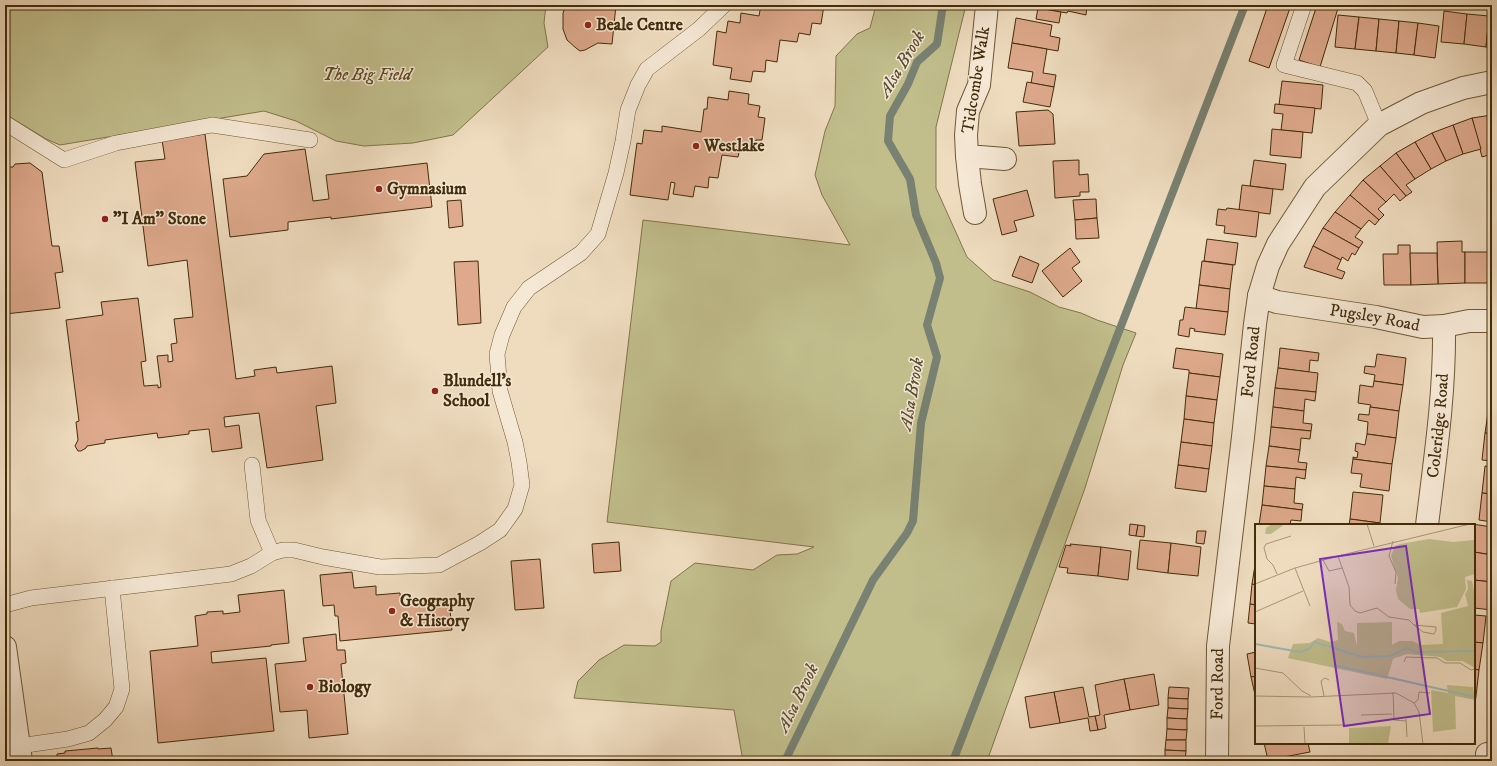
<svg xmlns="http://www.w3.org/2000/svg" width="1497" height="766" viewBox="0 0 1497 766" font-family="'IM FELL DW Pica',serif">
	<rect width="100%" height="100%" fill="#efdcbf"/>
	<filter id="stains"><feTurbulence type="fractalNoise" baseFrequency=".005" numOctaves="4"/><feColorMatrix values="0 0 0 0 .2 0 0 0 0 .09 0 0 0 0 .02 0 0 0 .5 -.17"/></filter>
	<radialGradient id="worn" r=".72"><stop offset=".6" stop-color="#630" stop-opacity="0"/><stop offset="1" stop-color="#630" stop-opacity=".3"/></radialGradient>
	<g fill="#c1be8c" stroke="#82754a">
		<polygon points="5,5 546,5 544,23 548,47 453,135 413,143 364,146 336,141 296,121 264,111 60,145 46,139 5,114"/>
		<polygon points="876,5 966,5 936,127 936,188 967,257 993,280 1030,292 1059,307 1081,313 1097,320 1136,333 1123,365 1085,488 987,761 743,761 734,710 574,698 578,681 599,660 624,645 655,646 661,642 661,631 671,581 695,563 753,570 777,555 797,554 814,547 607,522 643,220 850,245 822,195 815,175 825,131 835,106 836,56 857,34 870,28"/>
	</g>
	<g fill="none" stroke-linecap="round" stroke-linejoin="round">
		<g stroke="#788172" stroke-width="8">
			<polyline points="785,761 873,580 907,533 913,521 921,423 937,357 927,325 940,278 936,263 916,215 910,179 888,141 890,116 908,84 917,62 937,44 943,5"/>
			<polyline points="953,761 1245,5"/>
		</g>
	</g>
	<g fill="#dea98c" stroke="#432c09">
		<polygon points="566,5 616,5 612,44 598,43 585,50 580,51 576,48 567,40 563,29 563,13"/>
		<polygon points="761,5 824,5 821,24 812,23 810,35 799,33 797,42 780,40 777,62 766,60 765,72 753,71 751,82 730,79 732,68 713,65 717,31 726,33 728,21 740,23 741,13 759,16"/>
		<polygon points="1022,5 1087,5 1086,15 1068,11 1067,13 1061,12"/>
		<polygon points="1268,5 1291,5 1269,68 1249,61"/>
		<polygon points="1317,5 1339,5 1320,67 1299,60"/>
		<polygon points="1038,8 1061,12 1059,23 1036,19"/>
		<polygon points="1444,11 1467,14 1464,44 1441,42"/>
		<polygon points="1467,14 1489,16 1486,47 1464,44"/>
		<polygon points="1338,15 1359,17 1355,49 1335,47"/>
		<polygon points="1489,16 1492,16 1492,48 1486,47"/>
		<polygon points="1359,17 1379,19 1376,51 1355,49"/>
		<polygon points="1016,18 1052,25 1050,36 1060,38 1058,51 1012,43"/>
		<polygon points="1379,19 1399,21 1396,53 1376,51"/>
		<polygon points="1399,21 1418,23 1414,55 1396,53"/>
		<polygon points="1418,23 1439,26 1435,58 1414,55"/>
		<polygon points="1012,43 1047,49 1043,73 1056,75 1054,87 1031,83 1033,72 1008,68"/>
		<polygon points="1282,81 1323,85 1321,109 1279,105"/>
		<polygon points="1027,82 1054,87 1050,107 1023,102"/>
		<polygon points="729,91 749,94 748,104 760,106 758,117 765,118 762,140 756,140 754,150 740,148 738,157 722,155 718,178 709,177 708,188 695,186 693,197 673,194 675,183 671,182 668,200 630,195 637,143 642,144 644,130 662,132 662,126 701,132 704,109 707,109 708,97 728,100"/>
		<polygon points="1275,104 1315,108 1312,133 1281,130 1283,114 1274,113"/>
		<polygon points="1048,110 1053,114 1055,144 1019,146 1016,112"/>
		<polygon points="1492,115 1492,154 1482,157 1472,118"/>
		<polygon points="1472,118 1481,149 1463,154 1453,125"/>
		<polygon points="1453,125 1463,154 1446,161 1432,133"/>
		<polygon points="1272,129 1303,132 1301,158 1270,155"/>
		<polygon points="1432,133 1446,161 1431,169 1415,142"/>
		<polygon points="205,134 236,379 255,376 254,370 276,367 277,373 332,366 336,403 316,406 323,460 267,468 259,413 224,417 225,427 239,425 242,448 212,452 209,429 189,431 189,434 158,438 157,433 105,440 105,443 87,446 86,448 81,451 78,451 75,446 78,440 76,422 79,421 66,320 103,315 101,302 138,298 146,361 141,362 144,386 158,385 158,388 161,387 157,356 168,355 168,362 173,361 171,344 177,343 174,319 193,317 187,260 148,266 135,162 165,159 162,140"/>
		<polygon points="1415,142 1431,169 1415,179 1396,153"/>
		<polygon points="305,149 313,201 329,199 326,175 427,163 432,207 331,219 331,217 288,222 288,230 230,237 223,179 247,176 264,154"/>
		<polygon points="1396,153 1415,179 1406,185 1412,192 1406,196 1380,166"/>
		<polygon points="1079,160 1079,175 1088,174 1089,192 1080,192 1080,196 1055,198 1053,161"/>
		<polygon points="1254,160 1286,164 1283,190 1250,186"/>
		<polygon points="30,163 42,172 52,246 59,246 63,272 55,273 60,308 5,314 5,167 13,167 15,164"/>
		<polygon points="1380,166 1406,196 1400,201 1394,194 1386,202 1363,180"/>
		<polygon points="1363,180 1386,202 1378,209 1384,215 1379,220 1350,195"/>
		<polygon points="1242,185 1273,189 1270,214 1239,210"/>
		<polygon points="1027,190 1034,216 1014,221 1017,231 1002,235 993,199"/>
		<polygon points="1350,195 1379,220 1375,225 1369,220 1361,229 1335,212"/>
		<polygon points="1096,199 1097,218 1075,220 1073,200"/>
		<polygon points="461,200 463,226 449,228 447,201"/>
		<polygon points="1227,208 1259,212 1256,237 1224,233 1225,226 1216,225 1218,209 1226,210"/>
		<polygon points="1335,212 1361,229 1355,237 1363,242 1359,248 1323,228"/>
		<polygon points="1097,218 1099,238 1076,239 1075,220"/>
		<polygon points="1323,228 1359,248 1355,255 1352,253 1348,261 1342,257 1341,260 1313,246"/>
		<polygon points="1207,239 1238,243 1235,265 1204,261"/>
		<polygon points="1462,241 1462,252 1465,252 1465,283 1438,284 1437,242"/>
		<polygon points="1398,245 1410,245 1411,285 1384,285 1383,254 1398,254"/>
		<polygon points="1313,246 1341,260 1337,269 1345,272 1342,279 1304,267"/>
		<polygon points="1070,248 1080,262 1072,268 1082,281 1063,297 1042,271"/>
		<rect x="1465" y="252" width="27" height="31"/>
		<polygon points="1410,253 1437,253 1438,284 1411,285"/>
		<polygon points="1020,256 1039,264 1032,283 1012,276"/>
		<polygon points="478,261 481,323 458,325 454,262"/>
		<polygon points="1202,261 1233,265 1230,289 1199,285"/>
		<polygon points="1199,285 1230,289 1228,312 1196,309"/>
		<polygon points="1185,307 1228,312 1225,335 1194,331 1195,329 1190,328 1189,337 1178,335 1180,320 1183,320"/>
		<polygon points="1176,348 1223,354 1220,377 1189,373 1189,370 1173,368"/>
		<polygon points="1280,348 1319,353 1318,361 1310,360 1309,372 1278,368"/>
		<polygon points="1377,354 1406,358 1403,385 1374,381 1375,375 1364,373 1365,366 1375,367"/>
		<polygon points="1278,368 1318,373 1316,392 1275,388"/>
		<polygon points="1189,373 1220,377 1217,400 1186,396"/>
		<polygon points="1492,380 1492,407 1489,406"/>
		<polygon points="1374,381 1403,385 1399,411 1370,407 1371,405 1358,403 1360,385 1373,387"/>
		<polygon points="1275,388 1316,392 1315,401 1305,399 1304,411 1273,407"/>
		<polygon points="1186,396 1217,400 1214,423 1184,419"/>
		<polygon points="1489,406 1492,407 1492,434 1485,433"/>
		<polygon points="1273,407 1304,411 1303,423 1312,424 1311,431 1271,427"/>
		<polygon points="1370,407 1399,411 1396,438 1367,434 1368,422 1358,420 1359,414 1369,415"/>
		<polygon points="1184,419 1214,423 1212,446 1181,442"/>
		<polygon points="1271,427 1311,431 1310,439 1301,438 1300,450 1269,446"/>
		<polygon points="1485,433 1492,434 1492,461 1482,460"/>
		<polygon points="1367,434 1396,438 1392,464 1353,459 1353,457 1357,458 1358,452 1355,451 1356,443 1365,445"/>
		<polygon points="1181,442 1212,446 1209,469 1178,465"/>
		<polygon points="1269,446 1300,450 1298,462 1307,463 1306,470 1266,466"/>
		<polygon points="1353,459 1392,464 1389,491 1360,487 1362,474 1351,473"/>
		<polygon points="1178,465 1209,469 1206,492 1175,488"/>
		<polygon points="1266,466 1306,470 1305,479 1296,477 1295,489 1264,486"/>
		<polygon points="1485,466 1492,467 1492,494 1482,493"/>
		<polygon points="1264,486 1295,489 1294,503 1303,504 1302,510 1262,505"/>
		<polygon points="1353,492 1383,495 1380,523 1350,519"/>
		<polygon points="1482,493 1492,494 1492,522 1479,520"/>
		<polygon points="1262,505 1302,510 1301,521 1291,520 1290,525 1259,525"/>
		<polygon points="1350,519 1380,523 1380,525 1349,525"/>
		<polygon points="1130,524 1138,525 1136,536 1129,535"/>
		<polygon points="1472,524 1492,527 1492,555 1474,552 1474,525"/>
		<polygon points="1138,525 1145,526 1144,537 1136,536"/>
		<polygon points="1197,531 1206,531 1204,544 1196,543"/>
		<polygon points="1140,540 1171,543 1168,573 1137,569"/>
		<polygon points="619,542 621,571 594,573 592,544"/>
		<polygon points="1171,543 1201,547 1198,576 1168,573"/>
		<polygon points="1070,544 1101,547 1098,576 1067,573 1068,568 1059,567 1066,545 1071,546"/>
		<polygon points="1101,547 1131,551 1128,580 1098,576"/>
		<polygon points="1474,552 1492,555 1492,582 1474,580"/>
		<polygon points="540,559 544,608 515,610 511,561"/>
		<polygon points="1255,565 1256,565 1256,585 1252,584"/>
		<polygon points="352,572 354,588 376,586 376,595 400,593 401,604 449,600 452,630 340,641 338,616 335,616 334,605 323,606 320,575"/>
		<polygon points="1474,580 1492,582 1492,610 1474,608"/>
		<polygon points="1252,584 1256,585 1256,605 1250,604"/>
		<polygon points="284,590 289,643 271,645 271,646 211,652 212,663 266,658 274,731 158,743 150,651 198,646 195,616 207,614 207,612 223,611 223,614 240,612 238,595"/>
		<polygon points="1250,604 1256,605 1256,624 1248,623"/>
		<polygon points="1474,615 1486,616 1483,643 1474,642"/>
		<polygon points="336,634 337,650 345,650 346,663 341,664 348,734 309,738 307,710 280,712 275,664 306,661 303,638"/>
		<polygon points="1474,642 1483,643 1479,670 1474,669"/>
		<polygon points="1256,652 1256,676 1251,677 1247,654"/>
		<polygon points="1474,669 1479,670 1476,696 1474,696"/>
		<polygon points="1154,674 1159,705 1130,710 1124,679"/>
		<polygon points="1256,676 1256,699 1251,677"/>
		<polygon points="1124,679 1130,710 1104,715 1106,728 1098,730 1095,716 1100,715 1095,685"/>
		<polygon points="1083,687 1089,717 1095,716 1098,730 1090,731 1088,718 1060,723 1054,692"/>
		<polygon points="1169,687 1189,688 1188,699 1168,698"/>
		<polygon points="1054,692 1060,723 1030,728 1025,697"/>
		<polygon points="1474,696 1476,696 1474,712"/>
		<polygon points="1168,698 1188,699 1188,709 1168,708"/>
		<polygon points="1168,708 1188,709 1187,719 1167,718"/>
		<polygon points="1167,718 1187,719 1187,730 1167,729"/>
		<polygon points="1167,729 1187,730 1186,740 1166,740"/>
		<polygon points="1166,740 1186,740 1186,751 1165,750"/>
		<polygon points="1264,743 1308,743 1310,752 1268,760"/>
		<polygon points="98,748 98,749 111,748 113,761 57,761 57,754 65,753 65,751"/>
		<polygon points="1165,750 1186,751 1185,761 1165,760"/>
	</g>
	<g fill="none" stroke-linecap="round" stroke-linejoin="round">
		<defs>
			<g id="service">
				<polyline points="1304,5 1284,65 1357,83 1365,91 1379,125"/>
				<polyline points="5,123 64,160 116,143 212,125 310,140"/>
				<polyline points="252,465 258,520 272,553"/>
				<polyline points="5,605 31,598 231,574 251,566 272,553 283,550 294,550 323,557 380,567 439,565 480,543 500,530 515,509 522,485 519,462 515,442 500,391 497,354 502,335 514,307 529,288 581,253 598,234 616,173 623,141 628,110 638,85 647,69 699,29 724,5"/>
				<polyline points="19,746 68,739 89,733 105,720 116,707 122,689 112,588"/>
			</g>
			<g id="minor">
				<polyline points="987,5 979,85 968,111 966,135 967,156 1005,159"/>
				<polyline points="967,156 970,184 975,213"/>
				<path id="s1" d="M1259,296L1277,302L1376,317L1423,327L1444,326L1469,321H1492"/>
				<path id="s2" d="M1427,525C1435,459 1445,393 1444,326"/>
				<path id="s3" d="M1217,761L1218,646L1243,437L1255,324L1259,296L1268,266L1278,244L1315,187L1379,125L1421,103L1463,88L1492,82"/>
				<polyline points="1487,761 1487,754"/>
			</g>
			<polyline id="tertiary" points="5,647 21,761"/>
		</defs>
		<use href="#service" stroke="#6e5836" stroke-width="16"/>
		<use href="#minor" stroke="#6e5836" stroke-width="24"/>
		<use href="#tertiary" stroke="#6e5836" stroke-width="24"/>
		<use href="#service" stroke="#f5e8d5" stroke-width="15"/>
		<use href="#minor" stroke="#f5e8d5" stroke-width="22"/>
		<use href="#tertiary" stroke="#f5e8d5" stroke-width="22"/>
	</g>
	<g fill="#8f2418" stroke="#f5e8d5" stroke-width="1.5">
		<circle cx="588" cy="25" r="4"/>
		<circle cx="696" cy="146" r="4"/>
		<circle cx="379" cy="189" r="4"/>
		<circle cx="105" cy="219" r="4"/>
		<circle cx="435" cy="391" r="4"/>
		<circle cx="392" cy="611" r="4"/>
		<circle cx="310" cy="687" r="4"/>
	</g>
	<g text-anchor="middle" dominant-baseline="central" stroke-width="3" stroke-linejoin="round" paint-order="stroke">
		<g font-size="17" font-weight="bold" fill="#432c09" stroke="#f5e8d5" text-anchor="start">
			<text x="596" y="25">Beale Centre</text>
			<text x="704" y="146">Westlake</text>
			<text x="387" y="189">Gymnasium</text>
			<text x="113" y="219">"I Am" Stone</text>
			<text x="443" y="381">Blundell's<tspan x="443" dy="20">School</tspan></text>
			<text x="400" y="601">Geography<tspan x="400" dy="20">&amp; History</tspan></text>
			<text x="318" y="687">Biology</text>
		</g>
		<g font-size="17" font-style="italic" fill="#5c4923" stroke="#f5e8d5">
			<text x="367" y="75">The Big Field</text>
		</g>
		<g font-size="17" fill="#432c09" stroke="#f5e8d5">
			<text transform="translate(976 80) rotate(-81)">Tidcombe Walk</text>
			<text stroke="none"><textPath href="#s1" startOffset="118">Pugsley Road</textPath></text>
			<text stroke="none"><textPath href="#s3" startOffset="401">Ford Road</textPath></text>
			<text stroke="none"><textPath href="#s2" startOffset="100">Coleridge Road</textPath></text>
			<text stroke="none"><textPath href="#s3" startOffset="77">Ford Road</textPath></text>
		</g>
		<g font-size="18" font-style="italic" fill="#595035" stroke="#f5e8d5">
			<text transform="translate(902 64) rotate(-59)">Alsa Brook</text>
			<text transform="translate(912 394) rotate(-80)">Alsa Brook</text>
			<text transform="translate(798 698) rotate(-64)">Alsa Brook</text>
		</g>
	</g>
	<g transform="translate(1255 524)">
		<rect width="220" height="220" fill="#efdcbf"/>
		<path d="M17,0H30L16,10H10L11,4ZM174,15L198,18L219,16L220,50L210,53L211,65L202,83L165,89L164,85H155L143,75L141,66L143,54L136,32L140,22L145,20ZM212,56L217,57L220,71V144L208,137H192L186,133L152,130L138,135L132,155L33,134L38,120L55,119L63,114L75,118L83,116L82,98L87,100L90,107L99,109L102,122V99L137,98V121L144,117H158L165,121L188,120L186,89L213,82L210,70L213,65ZM192,161L218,163L220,176L200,172L201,205L178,208L176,166L193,169ZM136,202L133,220H94V204Z" fill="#c1be8c"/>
		<path fill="none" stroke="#9bbab8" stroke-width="2" d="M0,120L45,128L54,125L60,118L107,133L135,132L152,124L161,128L220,127M79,141L220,173"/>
		<path fill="none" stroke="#aa9676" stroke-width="1" d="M112,0L119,22M138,17L134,32L141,48L140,60M83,32L94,63L95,81L100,87L105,89L122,84L134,93L154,96L159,101L168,108L179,110L181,106V103L159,101M68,36L74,47L87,44M40,44L55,82M22,50L18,41L12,35L9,24L11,20L36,12M0,60L40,44L83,32L215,0M0,88L48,67M149,138L151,133L182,134L190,139H205L216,146L220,145M0,144L28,149L47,167L56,172M138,168L139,196L151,197M0,172L56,173L141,169L159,179L164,188L168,220M69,172L66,157L70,154L74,156M159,179L163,176L164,168L175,169M106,191L137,190M151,195L152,213M0,202L90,201M49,203L50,220"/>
		<path fill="#7b2cbf" fill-opacity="0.15" stroke="#7b2cbf" stroke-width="2" d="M151,22L175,190L89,202L65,35Z"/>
		<rect width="220" height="220" fill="none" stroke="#432c09" stroke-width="2"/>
	</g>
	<rect width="1497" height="766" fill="none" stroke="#efdcbf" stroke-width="20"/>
	<rect x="6" y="6" width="1485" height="754" fill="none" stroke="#432c09" stroke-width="2"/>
	<rect x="10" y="10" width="1477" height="746" fill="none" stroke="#432c09"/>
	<rect width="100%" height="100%" filter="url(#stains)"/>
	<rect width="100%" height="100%" fill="url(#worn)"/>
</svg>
